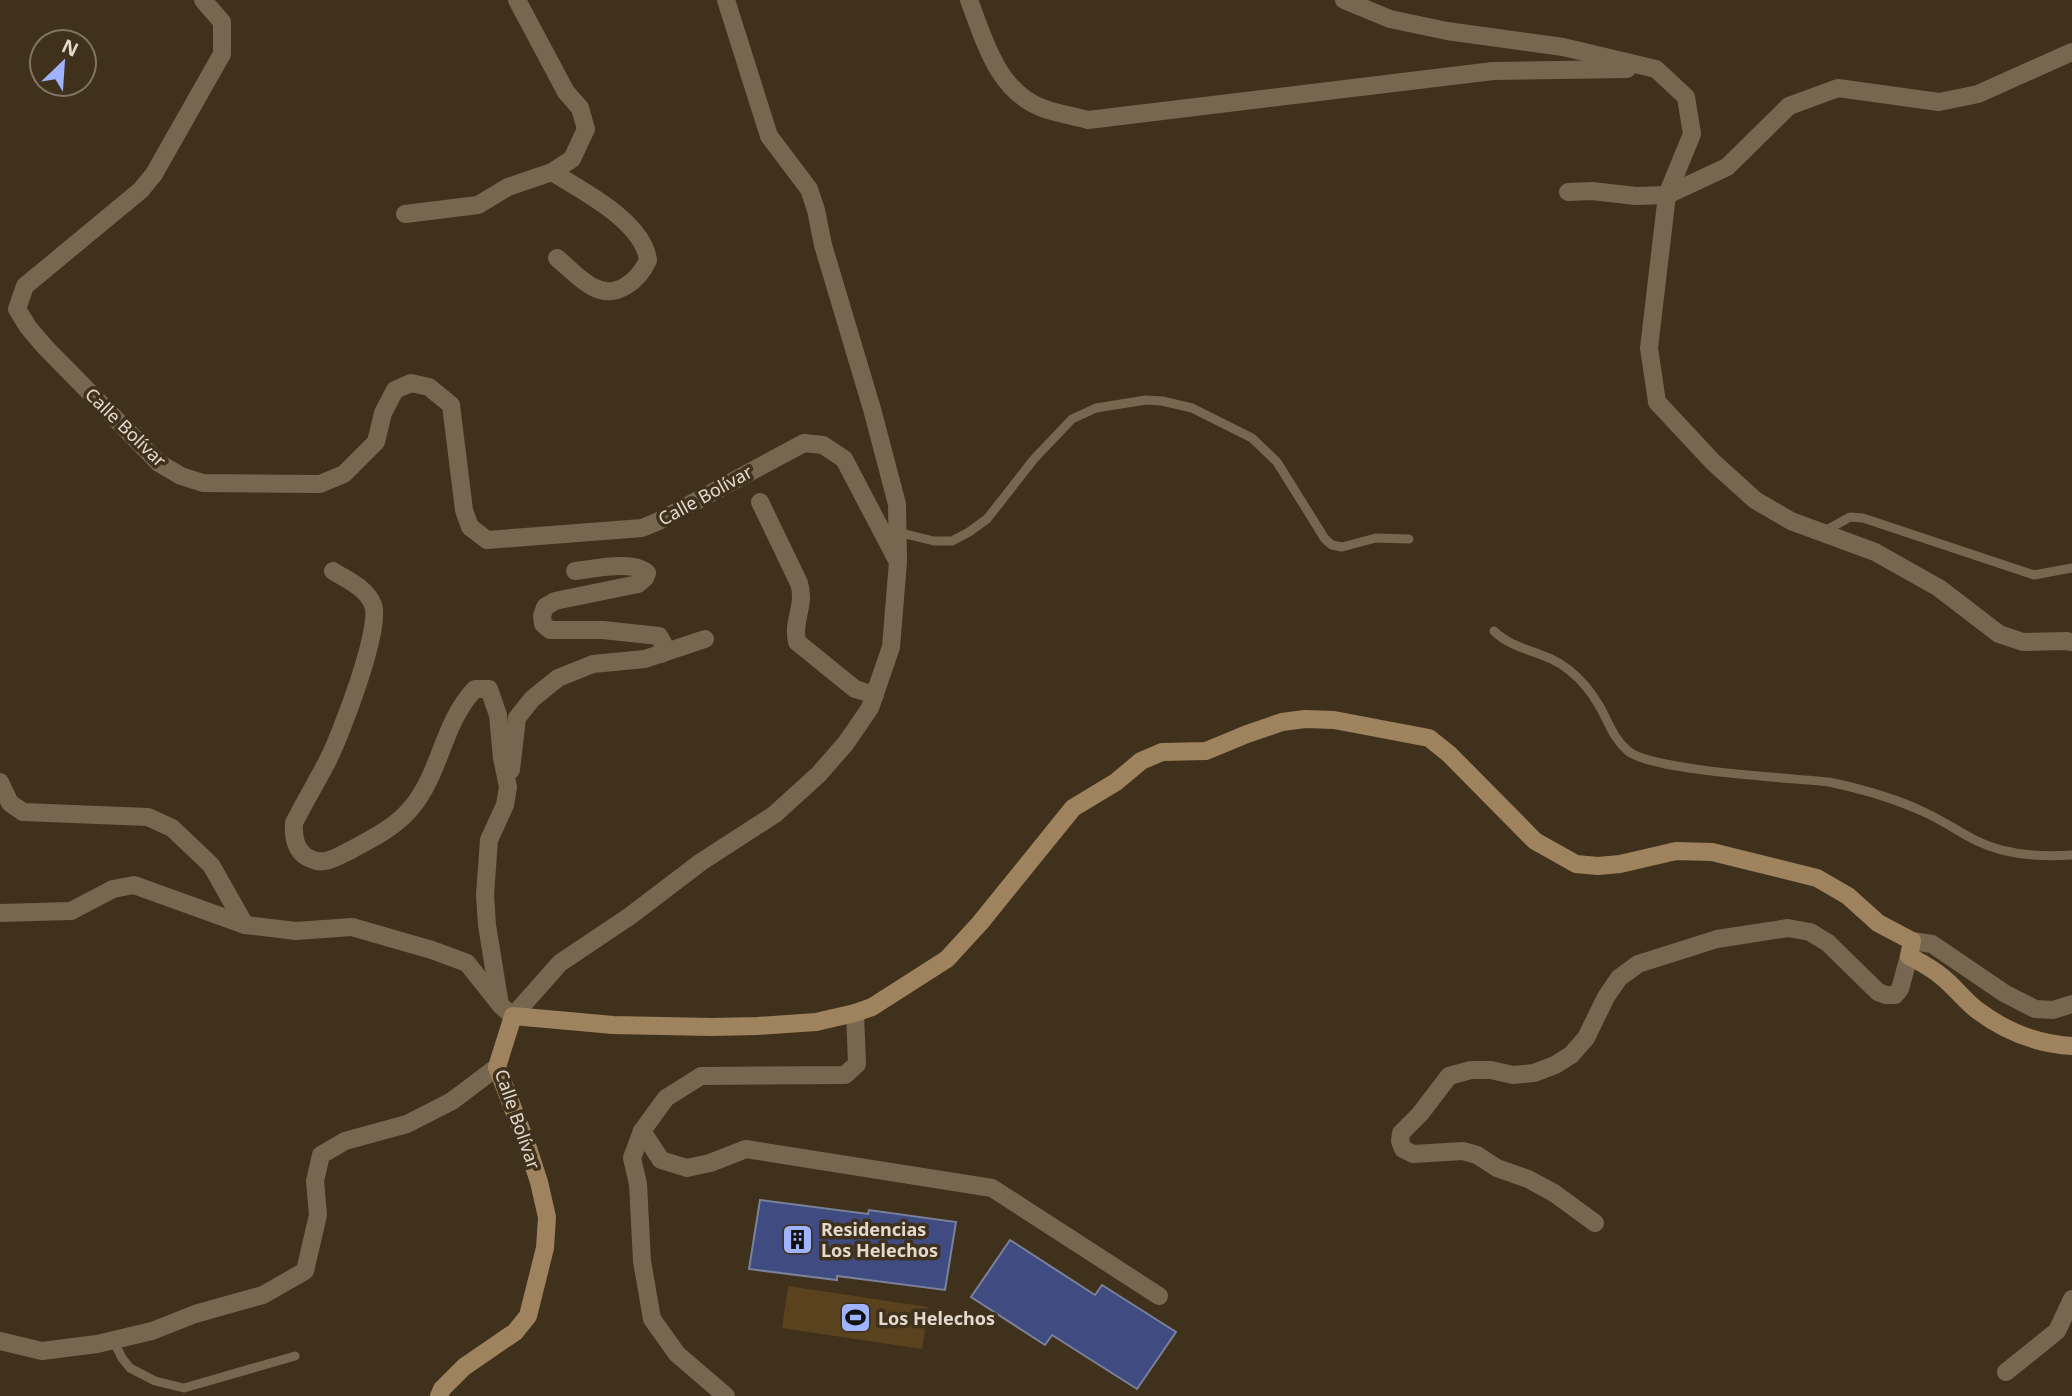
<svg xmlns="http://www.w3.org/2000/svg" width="2072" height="1396" viewBox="0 0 2072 1396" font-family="'Noto Sans',sans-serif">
	<rect width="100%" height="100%" fill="#40311d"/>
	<polygon fill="#5a421f" points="788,1286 928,1307 922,1349 782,1328"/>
	<g fill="#3f4b81" stroke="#7a819a" stroke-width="2">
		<polygon points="760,1200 868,1214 869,1210 956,1222 945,1290 837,1276 837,1280 749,1269"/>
		<polygon points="1010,1240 1095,1295 1102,1285 1176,1332 1137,1389 1052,1335 1045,1345 971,1297"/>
	</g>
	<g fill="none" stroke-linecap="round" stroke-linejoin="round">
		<g stroke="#786750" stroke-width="9">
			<polyline points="897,532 934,541 952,541 969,532 987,519 1034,459 1072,419 1096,408 1146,400 1162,401 1192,408 1252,438 1277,462 1325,539 1332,545 1342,547 1376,538 1409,539"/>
			<polyline points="1823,532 1850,517 1863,518 2034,575 2072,568"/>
			<path d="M1494,631C1515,652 1545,650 1569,670C1582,680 1592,693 1600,707C1609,723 1613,738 1628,751C1652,771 1791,778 1829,782C1862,789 1895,798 1926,813C1944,821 1960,833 1977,841C2005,855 2042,857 2072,855"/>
			<polyline points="113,1340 122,1358 130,1368 155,1381 184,1388 295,1356"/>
		</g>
		<g stroke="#786750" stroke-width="18">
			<path d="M203,0L222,22V54L154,174L141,190L25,286L17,309L28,327L45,347L159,463L181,476L203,483L320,484L344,474L376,442L383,413L395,390L411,383L429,387L451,405L464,510L470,527L487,540L642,528L659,521L804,443L823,445L844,459L898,562L891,647L870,708L846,743L819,774L775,814L701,862L630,916L560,963L513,1016L500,1005L487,925L485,895L489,840L505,805L508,787L502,758L498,715L489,689H475C443,722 441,772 412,807C396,827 373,838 351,850C338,856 325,866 311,859C296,853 293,838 294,823C304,803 316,783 327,762C340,737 382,628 373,605C367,588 347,580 333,571"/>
			<polyline points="726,0 769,136 809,189 816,210 823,245 872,409 897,504 898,558"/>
			<path d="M969,0C985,42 998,93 1045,109C1059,114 1074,116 1088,120L1493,71L1627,69"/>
			<polyline points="1344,0 1390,19 1447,31 1563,47 1656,69 1686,97 1692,134 1667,195 1649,348 1657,402 1713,462 1755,500 1791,521 1875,552 1939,588 1999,634 2023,642 2066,641 2072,642"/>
			<path d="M552,172C582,191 643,221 648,260C639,280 617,300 593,287C581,281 569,268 557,258"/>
			<polyline points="1568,192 1592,191 1636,196 1667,195 1727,167 1789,106 1838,88 1939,102 1978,94 2072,52"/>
			<polyline points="405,214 478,205 508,187 552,172 572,159 586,129 580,108 566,92 517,0"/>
			<path d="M760,502L799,583C806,606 792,620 797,642L855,689L875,695"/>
			<path d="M575,571C594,569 633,560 647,573L645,578L638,584L555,601L545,607L542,616L543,624L550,630H603L659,636L663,643L661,654"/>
			<polyline points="511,770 517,718 532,699 558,678 593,664 645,659 705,639"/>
			<polyline points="0,782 10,803 23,812 148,817 172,828 211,865 245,925"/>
			<polyline points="0,913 71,911 113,889 134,885 245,925 296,931 352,927 432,950 467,963 498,1002"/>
			<polyline points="1912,941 1932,944 2004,993 2035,1009 2053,1010 2072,1004"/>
			<polyline points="855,1013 857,1064 845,1075 701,1076 666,1098 642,1131 661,1160 687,1168 710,1163 746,1149 992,1188 1159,1296"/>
			<polyline points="642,1131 632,1158 638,1184 642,1261 652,1319 677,1354 726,1396"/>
			<polyline points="1595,1223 1554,1193 1528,1179 1497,1168 1477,1155 1463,1151 1413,1154 1403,1149 1400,1141 1401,1133 1420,1114 1449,1076 1471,1070 1491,1070 1513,1075 1534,1073 1555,1065 1571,1055 1586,1038 1606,997 1619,978 1638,964 1717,939 1788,928 1810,932 1828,943 1878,992 1886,995 1895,995 1900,989 1909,956"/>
			<polyline points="0,1341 42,1351 97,1344 152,1331 195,1314 263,1295 305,1271 318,1215 315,1181 321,1155 345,1141 407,1124 452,1101 497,1067"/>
			<polyline points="2006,1372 2057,1331 2072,1299"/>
		</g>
		<path stroke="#9e835e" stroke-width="18" d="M439,1396L442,1389L464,1367L515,1332L528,1316L545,1248L547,1217L539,1182L527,1145L497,1067L513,1016L613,1025L712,1027L757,1026L816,1022L855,1013L872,1007L947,959L980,923L1073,808L1116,782L1141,761L1162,752L1206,751L1247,734L1282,722L1305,719L1334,720L1429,738L1449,754L1535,841L1576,864L1598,866L1620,864L1676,851L1712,852L1817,878L1848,896L1878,923L1912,941L1909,956C1920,962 1932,968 1941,976C1954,986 1964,1000 1977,1010C2005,1031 2036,1044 2072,1046"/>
	</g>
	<defs>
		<symbol id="building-square" viewBox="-11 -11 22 22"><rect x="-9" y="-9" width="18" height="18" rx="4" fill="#a0b3fd" stroke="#40311d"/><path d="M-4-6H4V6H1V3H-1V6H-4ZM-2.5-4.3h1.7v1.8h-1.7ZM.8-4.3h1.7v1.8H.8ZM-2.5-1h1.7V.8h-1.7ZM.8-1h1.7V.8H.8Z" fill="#111"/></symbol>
		<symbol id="stadium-square" viewBox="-11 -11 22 22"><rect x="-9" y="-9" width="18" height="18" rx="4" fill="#a0b3fd" stroke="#40311d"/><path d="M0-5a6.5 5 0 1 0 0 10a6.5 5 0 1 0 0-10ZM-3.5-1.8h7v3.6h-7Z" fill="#111"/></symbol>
	</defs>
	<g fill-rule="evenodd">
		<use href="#building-square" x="780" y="1222" width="35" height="35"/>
		<use href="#stadium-square" x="838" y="1300" width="35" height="35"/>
	</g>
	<g text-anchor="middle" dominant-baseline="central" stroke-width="7" stroke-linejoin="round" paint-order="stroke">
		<g font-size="18" fill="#e3d9cd" stroke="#40311d">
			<text transform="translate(126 427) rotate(44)">Calle Bolívar</text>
			<text transform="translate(705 495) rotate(-29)">Calle Bolívar</text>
			<text transform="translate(518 1119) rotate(71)">Calle Bolívar</text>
		</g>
		<g font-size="18" font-weight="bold" fill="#e3d9cd" stroke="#40311d" text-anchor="start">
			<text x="821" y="1229">Residencias<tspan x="821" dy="21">Los Helechos</tspan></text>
			<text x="878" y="1318">Los Helechos</text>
		</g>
	</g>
	<g transform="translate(63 63) rotate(25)"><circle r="33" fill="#40311d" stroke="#817463" stroke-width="2"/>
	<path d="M0-5L12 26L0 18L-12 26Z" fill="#a0b3fd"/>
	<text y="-10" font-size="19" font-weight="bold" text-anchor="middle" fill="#e3d9cd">N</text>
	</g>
</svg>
